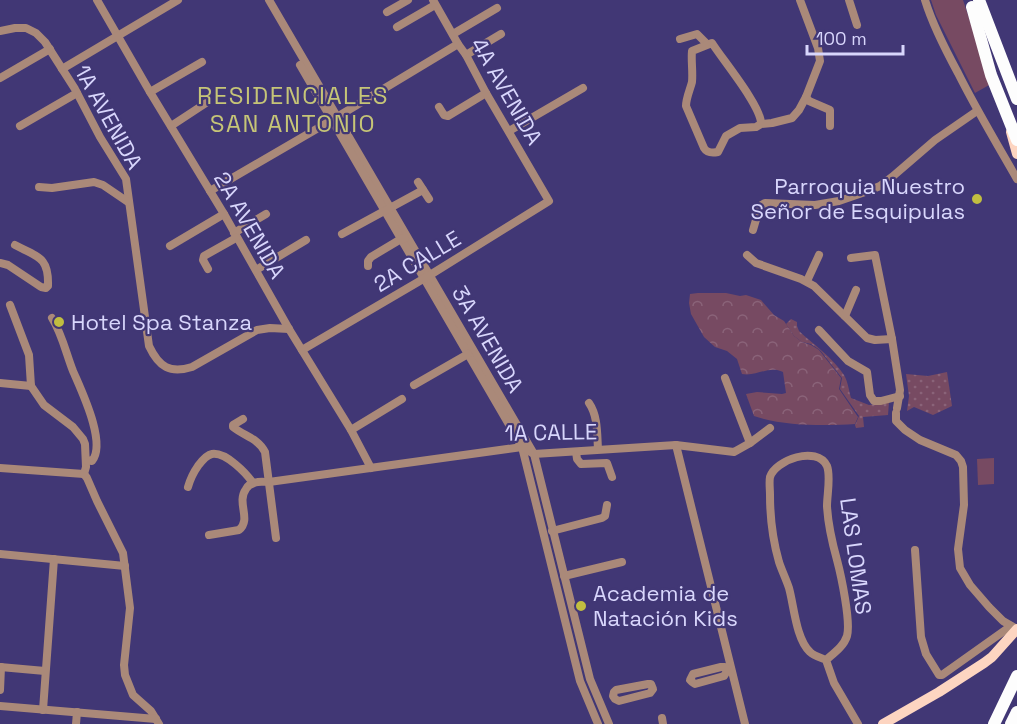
<svg xmlns="http://www.w3.org/2000/svg" width="1017" height="724" viewBox="0 0 1017 724" font-family="'Space Grotesk',sans-serif">
	<defs>
		<pattern id="grass-dots" width="8" height="8" patternUnits="userSpaceOnUse" patternTransform="scale(1.5)"><rect width="8" height="8" fill="#774a62"/><path d="M2 2h.1M6 6h.1" fill="none" stroke="#8a6379" stroke-width="1.8" stroke-linecap="round"/></pattern>
		<pattern id="forest-crowns" width="20" height="18" patternUnits="userSpaceOnUse" patternTransform="scale(1.5)"><rect width="20" height="18" fill="#774a62"/><path d="M2 6a3 3 0 1 1 6 0M12 15a3 3 0 1 1 6 0" fill="none" stroke="#8a6379"/></pattern>
	</defs>
	<rect width="100%" height="100%" fill="#413775"/>
	<g fill="url(#grass-dots)">
		<path d="M791,319L797,322V326L799,331C814,345 832,357 844,375C848,382 849,391 851,398L869,405L889,402L888,415L863,417L864,427L856,428L855,425L859,416L840,389L842,378L820,350L811,344L802,342L794,336L786,324Z"/>
		<polygon points="947,372 952,406 933,415 914,407 907,411 909,396 906,374 928,376"/>
	</g>
	<path fill="url(#forest-crowns)" d="M698,293H726L740,296L746,295L761,300L774,315L784,321L794,336L802,342L811,345L819,350L841,378L839,389L858,417L855,424C824,426 784,426 754,416L746,394L757,392L782,394L786,393L783,372C769,365 756,377 742,374L737,359L727,351L715,347L704,337L691,314L689,303L690,294Z"/>
	<g fill="#774a62">
		<polygon points="931,0 963,0 991,84 975,93 936,15"/>
		<polygon points="994,458 994,484 978,485 977,459"/>
	</g>
	<g fill="none" stroke-linecap="round" stroke-linejoin="round">
		<g stroke="#aa8979" stroke-width="8">
			<polyline points="97,0 150,92 224,214 289,329 351,430 371,468"/>
			<polyline points="269,0 534,454 590,679 609,724"/>
			<polyline points="800,0 818,48 820,61 806,97 809,101 830,110 830,126"/>
			<polyline points="849,0 857,25"/>
			<path d="M925,0C933,26 945,49 958,73C976,109 997,144 1017,179"/>
			<polyline points="387,12 408,0"/>
			<polyline points="397,27 435,5"/>
			<path d="M0,31L15,28H26L36,33L45,42L75,89L100,137L126,179L149,346C159,367 170,374 192,367L257,330L270,328L289,329"/>
			<polyline points="453,34 497,8"/>
			<polyline points="680,39 697,34 707,44"/>
			<polyline points="466,55 501,34"/>
			<polyline points="300,65 522,447 580,681 598,724"/>
			<polyline points="62,69 178,0"/>
			<polyline points="0,78 50,49"/>
			<polyline points="150,92 202,62"/>
			<polyline points="439,107 444,115 448,116 486,93"/>
			<path d="M761,124C762,107 722,59 712,43L692,51C691,61 693,71 692,82C690,90 686,98 686,106L704,148C707,153 713,153 718,152L726,136L740,128L756,127L761,124L772,123L792,118L799,110L806,97"/>
			<polyline points="20,126 77,93"/>
			<polyline points="171,126 206,103"/>
			<polyline points="509,131 583,88"/>
			<polyline points="418,182 429,199"/>
			<polyline points="39,187 52,188 94,182 103,185 128,202"/>
			<polyline points="210,191 332,120 458,44"/>
			<polyline points="753,230 760,206 765,203 815,205 839,201 868,191 880,186 892,177 935,140 977,111"/>
			<polyline points="234,233 266,214"/>
			<polyline points="342,234 423,190"/>
			<polyline points="170,246 224,214"/>
			<polyline points="747,255 756,263 801,279 814,286 867,338 875,340 892,339"/>
			<polyline points="851,258 875,255 892,339 900,390 897,408"/>
			<path d="M0,263L8,265L41,287L46,288L48,286C49,257 38,257 15,245"/>
			<polyline points="368,266 368,261 371,257 401,239 405,238"/>
			<polyline points="208,269 203,260 204,256 236,238"/>
			<polyline points="256,270 306,240"/>
			<polyline points="807,281 819,255"/>
			<polyline points="10,305 29,355 31,386 44,405 73,427 83,439 85,444 86,467 84,474"/>
			<polyline points="845,316 856,290"/>
			<path d="M52,318C62,334 66,353 73,371C81,390 107,443 92,461L86,460"/>
			<polyline points="819,330 848,361 867,372 870,395 874,401 881,401 900,396"/>
			<polyline points="302,350 430,275 549,201 486,93 466,55 458,44 433,0"/>
			<polyline points="725,378 750,443"/>
			<polyline points="0,383 31,386"/>
			<polyline points="414,385 468,354"/>
			<path d="M589,403C598,416 597,434 598,449"/>
			<polyline points="896,413 896,421 905,430 920,440 956,455 961,461 963,467 964,505 958,549 960,568 970,585 989,607 1003,621 1017,629"/>
			<path d="M243,419L233,425V427C244,436 258,438 265,452L276,538"/>
			<polyline points="351,430 402,399"/>
			<polyline points="676,445 745,724"/>
			<polyline points="576,452 577,459 581,464 607,463 612,477"/>
			<polyline points="0,468 84,474"/>
			<polyline points="84,474 87,478 97,501 123,553 130,608 124,665 125,675 133,695 151,711 159,724"/>
			<path d="M188,487C190,480 193,473 198,466C201,462 206,455 212,454C226,452 246,473 253,483"/>
			<polyline points="552,531 602,518 605,516 607,505"/>
			<path d="M209,535L239,530C252,519 236,503 246,489C248,485 250,484 254,483C258,481 264,482 269,482L522,447L534,454L676,445L734,452L750,443L770,428"/>
			<polyline points="915,550 921,637 926,654 939,675 942,675 1011,626"/>
			<polyline points="0,554 125,566"/>
			<polyline points="564,576 622,562"/>
			<path d="M826,660C834,653 844,646 847,636C851,622 841,575 837,560C832,542 828,525 827,506C827,495 831,476 827,466C817,445 775,460 770,477C769,482 770,489 770,495C770,518 773,541 779,562C782,571 786,579 789,588C794,606 796,639 810,652C814,656 822,658 826,660L834,683L858,724"/>
			<polyline points="0,667 45,671"/>
			<polygon points="721,667 725,667 727,671 724,676 695,684 692,682 690,680 693,674"/>
			<polygon points="648,684 651,684 653,689 650,693 619,701 615,699 613,696 614,692 616,690"/>
			<polyline points="0,690 1,667"/>
			<polyline points="0,706 156,719"/>
			<polyline points="43,710 54,559"/>
			<polyline points="662,718 663,724"/>
			<polyline points="76,724 77,712"/>
		</g>
		<g stroke="#fdd5c1" stroke-width="10">
			<polyline points="1011,132 1017,154"/>
			<polyline points="883,724 939,692 984,663 992,657 1017,629"/>
		</g>
		<g stroke="#fdfdfd" stroke-width="12">
			<polyline points="979,0 1017,99"/>
			<polyline points="972,7 991,75 1017,140"/>
			<polyline points="994,724 1017,676"/>
			<polyline points="1011,724 1017,712"/>
		</g>
	</g>
	<g fill="#c1be40" stroke="#413775" stroke-width="2">
		<circle cx="977" cy="199" r="6"/>
		<circle cx="59" cy="322" r="6"/>
		<circle cx="581" cy="606" r="6"/>
	</g>
	<g text-anchor="middle" dominant-baseline="central" stroke-width="4.5" stroke-linejoin="round" paint-order="stroke">
		<g font-size="22" fill="#d8d6fc" stroke="#413775">
			<text transform="translate(507 91) rotate(60)">4A AVENIDA</text>
			<text transform="translate(109 117) rotate(61)">1A AVENIDA</text>
			<text transform="translate(250 225) rotate(60)">2A AVENIDA</text>
			<text transform="translate(417 261) rotate(-31)">2A CALLE</text>
			<text transform="translate(488 339) rotate(60)">3A AVENIDA</text>
			<text transform="translate(551 432) rotate(-1)">1A CALLE</text>
			<text transform="translate(856 556) rotate(82)">LAS LOMAS</text>
		</g>
		<g font-size="22" fill="#d8d6fc" stroke="#413775" text-anchor="start">
			<text x="965" y="186" text-anchor="end">Parroquia Nuestro<tspan x="965" dy="25">Señor de Esquipulas</tspan></text>
			<text x="71" y="322">Hotel Spa Stanza</text>
			<text x="593" y="593">Academia de<tspan x="593" dy="25">Natación Kids</tspan></text>
		</g>
		<g font-size="24" letter-spacing="1.5" fill="#c6c577" stroke="#413775">
			<text x="293" y="95">RESIDENCIALES<tspan x="293" dy="28">SAN ANTONIO</tspan></text>
		</g>
	</g>
	<path d="M807 45v9h96v-9" fill="none" stroke="#d8d6fc" stroke-width="3"/>
	<text x="816" y="45" font-size="18" fill="#d8d6fc" stroke="#413775" stroke-width="4.5" paint-order="stroke">100 m</text>
</svg>
